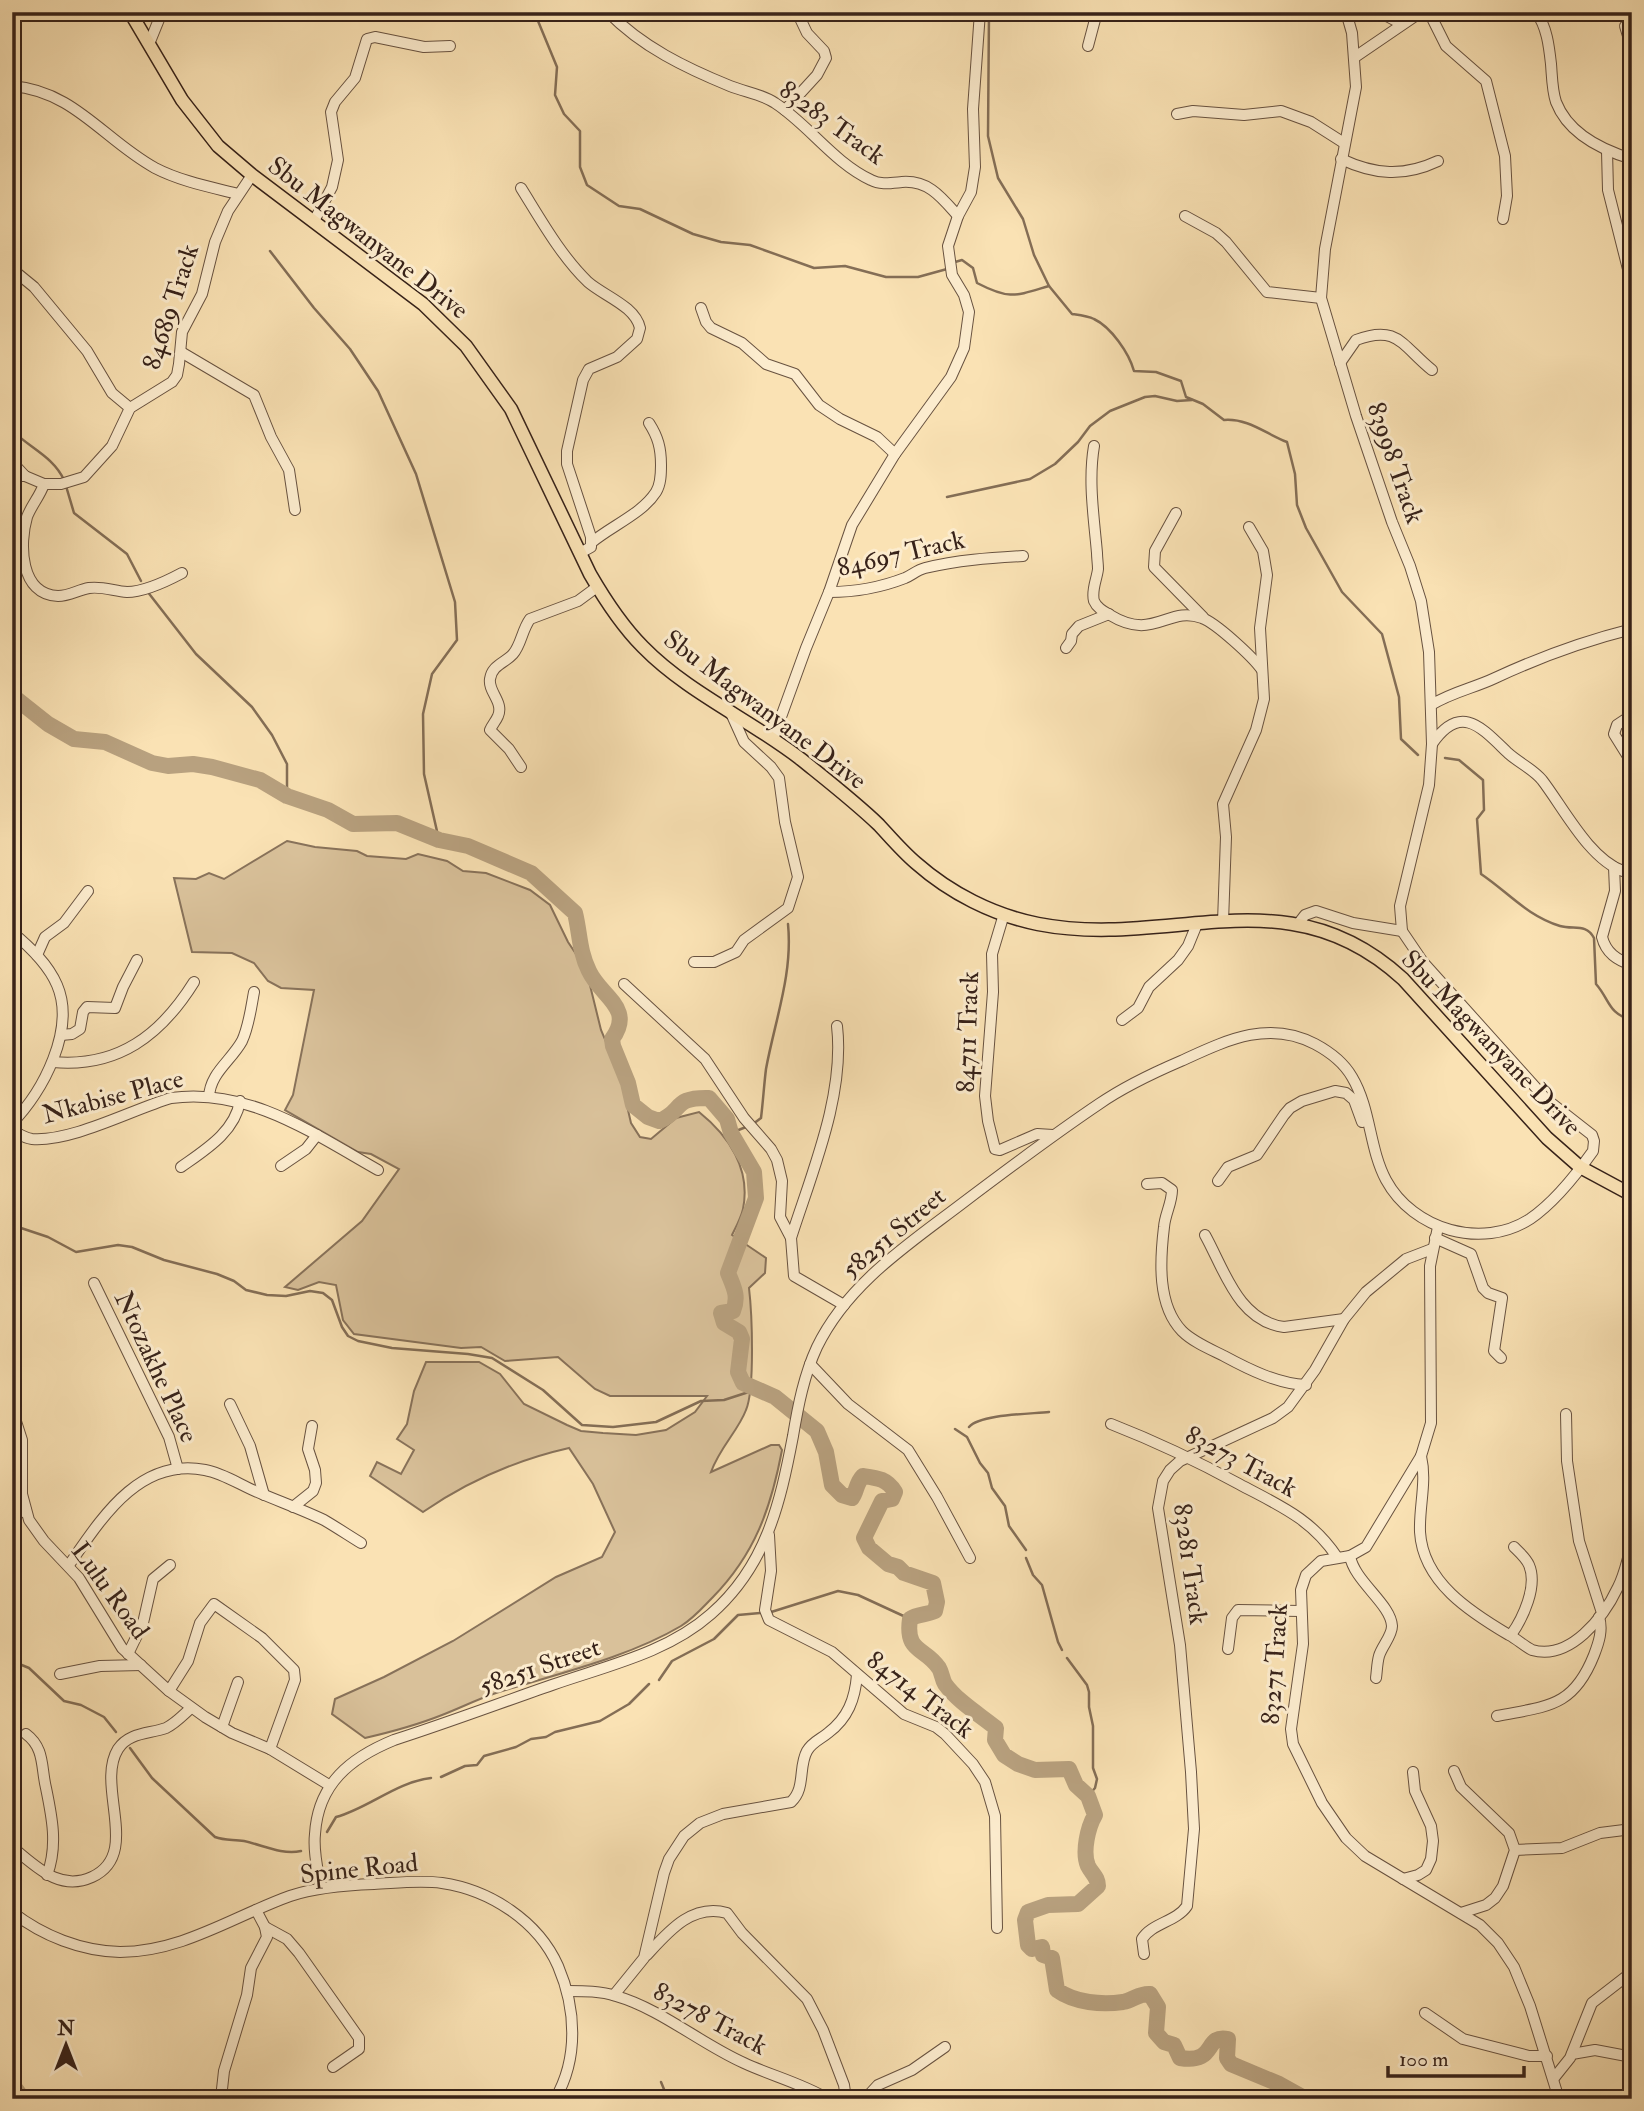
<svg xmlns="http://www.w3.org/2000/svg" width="1644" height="2111" viewBox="0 0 1644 2111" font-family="'IM FELL Double Pica',serif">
	<rect width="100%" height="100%" fill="#fae2b4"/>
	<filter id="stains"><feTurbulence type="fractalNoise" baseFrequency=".00286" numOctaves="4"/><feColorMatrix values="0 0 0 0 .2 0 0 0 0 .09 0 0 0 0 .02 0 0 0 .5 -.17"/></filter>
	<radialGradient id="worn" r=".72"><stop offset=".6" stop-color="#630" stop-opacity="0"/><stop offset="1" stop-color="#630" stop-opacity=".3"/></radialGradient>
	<path fill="#d9c19a" stroke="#88725a" stroke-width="2" d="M287,841L315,847L357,851L367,856L406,859L418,854L447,861L463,871L486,873L530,890L550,905L568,942L586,969L601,1030L620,1075L631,1123L640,1137L651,1139L676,1118L699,1112C729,1136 751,1169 743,1209C741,1218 736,1227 732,1235L766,1258L765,1273L749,1288C752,1313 755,1389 746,1410C738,1431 720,1447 711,1472L771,1445H779L782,1450C771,1508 755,1554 713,1597C703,1607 694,1618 681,1626C627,1658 556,1674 496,1693C478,1699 460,1708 442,1715C417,1725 391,1732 365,1738L332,1714L335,1699L384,1677L453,1641L556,1577L602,1557L615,1532L593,1484L569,1448C516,1460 468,1481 423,1512L370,1476L377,1462L401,1474L414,1450L397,1439L407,1424L414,1391L426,1362H479L500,1374L524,1404L567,1425L581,1431L603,1433L636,1435L666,1430L695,1412L707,1396H610L595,1389L558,1357L505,1361L481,1347L461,1348L354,1334L343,1320L336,1285L319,1282L298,1290L285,1287L362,1221L399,1169L371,1154L358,1152L285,1110L293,1095L314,990L281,988L268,981L254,963L232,953L192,952L174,878L196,879L209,873L224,879Z"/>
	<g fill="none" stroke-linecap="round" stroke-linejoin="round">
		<g stroke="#846e56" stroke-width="2.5">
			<polyline points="528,12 538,21 557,67 555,95 564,114 580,131 580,167 587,185 619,206 640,209 693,234 721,242 750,245 814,268 845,266 886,277 918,277 947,269"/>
			<polyline points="989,12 988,136 998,178 1023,219 1034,255 1049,286"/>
			<polyline points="270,251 314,308 350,349 378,391 416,474 455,602 457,640 432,674 423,714 424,774 439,840"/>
			<path d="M955,262L962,260L973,268L977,283C1010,300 1015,296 1049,286L1072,314C1079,315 1088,316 1094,319C1111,327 1129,353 1134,371L1156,372L1181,381L1186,397L1203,404L1224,420C1248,418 1266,434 1287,442L1295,474L1297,505L1306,528L1342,592L1382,634L1399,697L1401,739L1418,755"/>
			<path d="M12,430C29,448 53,456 64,480"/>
			<polyline points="66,486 74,513 127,554 141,581"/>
			<polyline points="947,497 1030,479 1055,464 1078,442 1090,426 1110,411 1145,397 1155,396 1177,401 1192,400"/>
			<polyline points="147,591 196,654 252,707 272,735 287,764 287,796"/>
			<path d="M1445,758L1459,760L1483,780L1484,810L1477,819L1481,874C1508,892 1527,916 1560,926C1574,930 1586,923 1594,938L1596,984C1610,1000 1608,1014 1632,1020"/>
			<path d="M753,1124L761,1118C763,1102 764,1085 766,1069C775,1020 793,974 788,924"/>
			<polyline points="731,1133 746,1127"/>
			<polyline points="12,1225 48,1237 76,1252 118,1245 132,1247 164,1260 217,1274 234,1281 246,1290 267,1295 286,1296 310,1291 323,1293 332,1300 342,1327 348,1336 358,1341 392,1348 468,1354 492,1358 543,1390 582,1425 613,1427 656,1422 701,1401 724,1400 758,1389"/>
			<path d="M969,1427C980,1414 1031,1414 1049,1412"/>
			<polyline points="955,1429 967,1437 980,1463 988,1473 992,1488 1005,1506 1009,1526 1026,1550"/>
			<polyline points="1026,1558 1033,1575 1042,1585 1058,1642 1062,1650"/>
			<polyline points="768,1613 838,1591 858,1595 910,1619"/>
			<polyline points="1067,1658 1087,1685 1089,1692 1089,1707 1093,1726 1093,1768 1097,1779 1095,1788 1088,1796"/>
			<polyline points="12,1661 29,1668 64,1701 81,1705 104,1717 116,1732"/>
			<polyline points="659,1680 672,1661 714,1639 738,1615 760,1613"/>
			<path d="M130,1748L152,1778L215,1837C225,1841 234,1839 244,1841C263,1845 281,1855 301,1851"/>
			<polyline points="441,1777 465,1766 477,1765 484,1756 516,1747 531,1739 546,1737 555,1732 600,1721 629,1704 649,1684"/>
			<path d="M327,1832L336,1817C369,1808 396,1782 431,1778"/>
			<polyline points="661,2082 668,2099"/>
		</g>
		<g stroke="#b8a17f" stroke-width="16">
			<path d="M12,691L14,697L48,724L74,739L105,742L152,763L168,766L193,764L212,767L260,780L287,796L328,810L353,824L397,823L439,840L468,846L531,873L575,913C580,933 579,951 589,971C601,997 635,1008 612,1039L613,1046L628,1083L633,1105L648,1117L659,1121C684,1111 672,1097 709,1098L727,1119L731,1133L754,1172L756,1198L728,1273C734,1288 739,1296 733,1311L721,1313L724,1323L739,1332L742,1339L738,1372L743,1383L775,1397L817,1431L826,1452L832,1485L842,1495L852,1498C857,1491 856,1483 863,1476C878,1478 887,1479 895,1492L892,1499L882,1501L864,1538L869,1548L888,1564L898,1567L904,1573L933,1583L937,1602L935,1611C926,1615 917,1614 910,1619C905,1653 925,1647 939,1668C942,1673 942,1679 945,1684C957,1701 980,1715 996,1728L995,1740L1004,1755L1018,1764L1035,1770L1069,1769L1076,1785L1088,1796L1095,1815C1088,1827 1082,1852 1088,1866C1092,1874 1098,1877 1098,1886L1078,1904L1048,1905L1028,1912L1025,1920L1028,1945L1032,1949L1042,1947L1043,1955L1052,1958L1057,1990C1075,2003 1102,2005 1123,2002C1134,2000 1139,1993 1150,1994L1158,2007L1156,2033L1164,2042L1174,2045L1180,2058C1218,2064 1203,2034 1228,2039L1227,2058L1231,2064L1279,2084L1306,2099"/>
			<polyline points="12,2084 23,2099"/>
		</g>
		<defs>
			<g id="minor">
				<path d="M608,12C642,47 686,68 730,86C745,92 762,94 775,103C809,125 833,162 871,180C880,185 891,183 902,182C929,180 942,198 958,216"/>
				<polyline points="1379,12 1402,24"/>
				<polyline points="1429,12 1446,46 1486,81 1505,156 1507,196 1503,219"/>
				<polyline points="1438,12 1471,12"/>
				<path d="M1536,12C1547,27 1549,46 1551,64C1552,76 1552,90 1556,102C1568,133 1602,150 1632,159"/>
				<polyline points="1625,26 1632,49"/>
				<polyline points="149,44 162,12"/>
				<polyline points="1088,46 1097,12"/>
				<polyline points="1355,57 1421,12"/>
				<path d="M12,86C74,91 104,140 155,168C180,181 210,187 238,194"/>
				<polyline points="785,110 817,75 826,58 824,51 807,33 797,12"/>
				<polyline points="1177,114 1193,111 1244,115 1281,111 1311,122 1344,143"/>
				<polyline points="1607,151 1608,190 1632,285"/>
				<path d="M1341,159C1375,175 1404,177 1438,161"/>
				<path d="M521,188C541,220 561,256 588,282C604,296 635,306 640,328L637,339L617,357L589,369L583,380L567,451V464L591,537V547L580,553"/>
				<polyline points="1185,216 1216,233 1226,242 1267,292 1321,298"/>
				<polyline points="314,221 332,187 338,160 331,112 335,102 355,78 367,39 375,37 424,47 450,46"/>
				<polyline points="12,269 34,287 87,351 112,393 130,408"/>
				<polyline points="701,308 706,322 711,328 742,343 766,364 795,374 819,405 840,419 877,437 895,454"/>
				<polyline points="181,352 254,395 271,437 289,470 295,510"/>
				<path d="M1340,363L1356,340C1398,324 1402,346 1432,370"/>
				<path d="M1094,446C1088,481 1094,518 1097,553C1097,558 1098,564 1098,569C1097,579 1091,590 1094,601C1097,608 1103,611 1110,615C1154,642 1168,605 1202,618C1216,623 1253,657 1262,670"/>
				<polyline points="12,462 25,476"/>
				<polyline points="12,476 25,476 44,484 61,484 84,477 112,446 130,408 172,382 177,375 179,364 182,332 202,294 215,242 228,211 252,175"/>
				<path d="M44,484C40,496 31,506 27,517C19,544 20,595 58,596C69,596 78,590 89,588C102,586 114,591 127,592C145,592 167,581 182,573"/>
				<polyline points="1176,513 1155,551 1154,567 1203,617"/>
				<path d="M591,543C611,526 642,514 656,492C661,484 661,473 661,465C661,448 658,437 649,423"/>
				<path d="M829,592C855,592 882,587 905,578C912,575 917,570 925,568C958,560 989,558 1023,556"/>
				<polyline points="1066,648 1071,641 1072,634 1079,626 1109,614"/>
				<path d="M1431,705C1452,692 1474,688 1495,678C1540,657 1584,641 1632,629"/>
				<polyline points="1632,715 1617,725 1614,734 1632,763"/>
				<polyline points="773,739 806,648 829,592 852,525 895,454 951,377 964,348 969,312 964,295 952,275 948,246 958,216 971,192 975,167 973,109 980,12"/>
				<path d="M1432,744C1461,702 1482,728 1508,753C1519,763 1533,769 1542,780C1563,807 1589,859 1623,871L1632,870"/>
				<path d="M521,767L509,749L490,730C492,725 496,721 498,716C504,702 488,692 490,679C492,665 505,663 513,654C521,645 522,630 530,619L578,601L597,587"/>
				<path d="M1614,867L1615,891L1602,937C1606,953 1617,960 1632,965"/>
				<polyline points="1004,914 992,954 993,992 985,1096 988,1121 995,1149 1000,1150 1037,1134 1053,1135"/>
				<polyline points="1223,922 1226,837 1223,804 1256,730 1264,699 1260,628 1267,575 1263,551 1249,527"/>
				<polyline points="1298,924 1305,915 1316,911 1353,923 1402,931"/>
				<path d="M12,932C30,947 48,964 57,985C76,1029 43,1092 12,1123"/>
				<polyline points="37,955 45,937 64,923 88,891"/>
				<polyline points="694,962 714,962 736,952 744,940 788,908 798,877 785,822 779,778 771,767 744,742 730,711"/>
				<polyline points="624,984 705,1059 744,1118 771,1149 777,1160 782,1181 780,1217 791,1238"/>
				<polyline points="1122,1020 1138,1008 1149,987 1178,960 1188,946 1197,924"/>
				<path d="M837,1026C845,1095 812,1172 791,1238L794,1276L844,1305"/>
				<polyline points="61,1035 72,1034 80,1029 83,1012 87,1007 115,1008 123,987 137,960"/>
				<path d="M53,1062C118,1068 161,1035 194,982"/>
				<path d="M209,1097C210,1073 231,1061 242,1041C249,1026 251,1008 254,992"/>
				<path d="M12,1130C19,1134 24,1138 32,1139C72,1142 131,1110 171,1098C248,1087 314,1134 378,1170"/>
				<polyline points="281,1166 306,1149 317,1135"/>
				<path d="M181,1167C205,1150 235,1132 240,1101"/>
				<polyline points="1218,1181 1228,1167 1257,1155 1284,1115 1290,1108 1302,1101 1335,1091 1346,1093 1354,1100 1362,1122"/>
				<path d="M1147,1184L1162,1183L1172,1190C1172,1203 1165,1214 1164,1227C1160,1260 1157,1305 1182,1331C1193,1342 1210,1349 1224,1356C1248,1369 1278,1384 1306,1385"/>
				<polyline points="1438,1227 1430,1266 1431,1423 1421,1456 1366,1547 1350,1556 1321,1561 1306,1575 1301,1590 1303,1644 1291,1729 1293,1744 1322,1803 1346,1838 1365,1856 1480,1925 1498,1943 1514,1967 1530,2006 1559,2099"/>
				<path d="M1205,1235C1224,1269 1238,1321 1284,1327L1344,1319"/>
				<polyline points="1435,1238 1471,1254 1483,1288 1488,1293 1502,1298 1494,1351 1501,1358"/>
				<polyline points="94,1283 169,1437 178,1469"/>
				<polyline points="810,1364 848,1404 908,1450 937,1497 970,1558"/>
				<polyline points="230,1404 250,1446 264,1495"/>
				<polyline points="12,1409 22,1440 22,1494 29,1520 44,1541 79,1578 122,1648 169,1691 205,1717 232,1733 270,1749 329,1785"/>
				<polyline points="1566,1414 1567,1461 1579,1541 1602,1613"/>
				<path d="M1111,1424C1157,1442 1195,1460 1239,1484C1278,1505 1311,1518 1337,1557"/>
				<path d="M1421,1456C1427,1482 1419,1506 1420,1532C1423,1582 1470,1612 1509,1635C1517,1639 1524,1646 1532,1650C1570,1661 1604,1617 1618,1587C1625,1574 1627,1559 1632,1545"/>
				<polyline points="293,1507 313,1491 316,1483 315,1470 308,1449 312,1426"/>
				<polyline points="12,1516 26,1510"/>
				<polyline points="769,1535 771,1571 765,1610 769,1620 832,1652 904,1714 936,1727 945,1734 973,1764 985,1782 995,1816 997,1928"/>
				<path d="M1350,1556C1354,1581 1391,1604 1392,1626C1392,1636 1382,1646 1379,1656C1377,1663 1377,1671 1376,1678"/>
				<path d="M69,1565C101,1519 139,1457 205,1470C222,1473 239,1484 255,1491C278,1501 301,1509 324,1520C336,1527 348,1535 361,1543"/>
				<path d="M1511,1635C1523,1618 1538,1586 1529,1565C1526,1558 1519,1552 1514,1547"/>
				<polyline points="1228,1649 1232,1618 1238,1610 1301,1611"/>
				<polyline points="128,1654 143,1623 153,1579 170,1565"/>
				<polyline points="60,1674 100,1666 141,1665"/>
				<polyline points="169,1691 188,1661 200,1623 214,1604 262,1638 294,1670 295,1680 270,1749"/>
				<path d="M1497,1716C1547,1706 1573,1708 1594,1655C1599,1642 1603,1630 1599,1617"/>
				<polyline points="222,1727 238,1682"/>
				<path d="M26,1734C45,1748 41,1768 46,1788C52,1817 58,1846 47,1875"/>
				<polyline points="1454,1771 1461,1787 1509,1833 1515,1850 1503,1886 1495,1898 1486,1905 1461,1913"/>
				<path d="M12,1847C36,1866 59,1892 92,1877C142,1854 95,1786 118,1749C129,1732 150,1734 166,1728C176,1723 183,1715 191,1708"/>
				<polyline points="1515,1850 1562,1848 1600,1833 1632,1829"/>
				<polyline points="1403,1879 1418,1875 1426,1870 1431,1859 1433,1841 1431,1826 1415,1791 1413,1772"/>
				<path d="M321,1888C318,1871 313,1852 315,1834C318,1784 350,1758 394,1740C447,1723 500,1703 552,1685C606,1666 667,1653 711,1614C766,1566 780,1504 793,1436C798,1406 804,1375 817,1347C848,1283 909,1244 964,1202C1009,1168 1053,1135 1099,1104C1125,1086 1153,1073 1181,1061C1225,1041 1268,1019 1315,1044C1330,1052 1344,1063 1352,1077C1371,1109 1369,1148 1386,1180C1413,1230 1482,1250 1530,1219C1555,1202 1576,1175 1593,1151L1594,1141L1592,1135L1546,1099L1423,962L1402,931L1400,906L1429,785L1432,744L1429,652L1421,601L1410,566L1392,522L1356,416L1321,298L1325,249L1356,87L1352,33L1346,12"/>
				<path d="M12,1912C43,1936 81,1951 120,1952C182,1952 234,1916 290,1896C317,1887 346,1885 374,1884C396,1883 420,1880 442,1883C490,1890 538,1921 558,1966C576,2008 579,2058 555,2099"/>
				<polyline points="265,1927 287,1939 299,1953 359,2038 359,2049 333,2067"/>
				<path d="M1144,1954L1142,1939C1152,1923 1176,1922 1187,1906L1194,1829L1191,1772L1180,1645L1158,1508L1163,1481L1170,1470L1180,1461L1273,1418L1288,1407L1315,1370L1344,1319L1366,1292L1406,1259L1432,1249"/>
				<path d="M647,1955C668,1932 692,1903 727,1913L742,1933L807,1999L823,2030L844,2085L846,2099"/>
				<path d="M568,1991C584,1991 601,1991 616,1996C661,2009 701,2044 744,2063C772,2076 801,2083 828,2099"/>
				<path d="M614,1995L644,1958L664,1873L669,1859L684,1836L700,1823L723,1814L791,1802C806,1788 798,1767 807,1751C812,1742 821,1739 828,1733C848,1718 855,1699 857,1675"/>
				<polyline points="1425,2013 1463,2039 1529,2056 1547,2056"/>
				<polyline points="1572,2054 1595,2050 1632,2057"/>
				<polyline points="1554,2078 1570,2058 1592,2003 1632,1972"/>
				<polyline points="221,2098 224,2071 247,1995 251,1968 267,1937 265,1927 256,1910"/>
				<polyline points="865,2099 878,2085 912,2070 945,2047"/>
			</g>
			<path id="major" d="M130,12L182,100L218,146L252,175L423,304L466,346L511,409L590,574C605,600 621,625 643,647C688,693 751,720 802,760C828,781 855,802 879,825C891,838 903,852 916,863C950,893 993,915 1038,924C1171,950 1287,872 1403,979L1547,1138L1580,1167L1632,1195"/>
		</defs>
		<use href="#minor" stroke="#685240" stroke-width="12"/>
		<use href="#major" stroke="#372219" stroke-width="15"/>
		<use href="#minor" stroke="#fcecce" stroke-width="10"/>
		<use href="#major" stroke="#fae2b4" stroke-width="12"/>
	</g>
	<g text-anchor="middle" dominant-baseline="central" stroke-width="6" stroke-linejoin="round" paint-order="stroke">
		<g font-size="26" fill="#372219" stroke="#fcecce">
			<text transform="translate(832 123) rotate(36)">83283 Track</text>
			<text transform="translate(368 238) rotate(38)">Sbu Magwanyane Drive</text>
			<text transform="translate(171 307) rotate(-72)">84689 Track</text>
			<text transform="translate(1395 463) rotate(71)">83998 Track</text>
			<text transform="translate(901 554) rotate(-13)">84697 Track</text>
			<text transform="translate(765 710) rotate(37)">Sbu Magwanyane Drive</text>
			<text transform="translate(968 1032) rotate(-88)">84711 Track</text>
			<text transform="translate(1491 1043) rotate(46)">Sbu Magwanyane Drive</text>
			<text transform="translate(113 1097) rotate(-15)">Nkabise Place</text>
			<text transform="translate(894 1233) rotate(-40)">58251 Street</text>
			<text transform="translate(156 1367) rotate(65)">Ntozakhe Place</text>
			<text transform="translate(1241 1462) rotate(28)">83273 Track</text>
			<text transform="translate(1190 1564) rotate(82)">83281 Track</text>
			<text transform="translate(110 1591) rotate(54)">Lulu Road</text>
			<text transform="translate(1275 1664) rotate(-86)">83271 Track</text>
			<text transform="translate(540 1667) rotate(-19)">58251 Street</text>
			<text transform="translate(920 1695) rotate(37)">84714 Track</text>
			<text transform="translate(359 1869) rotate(-6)">Spine Road</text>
			<text transform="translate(710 2019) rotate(28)">83278 Track</text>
		</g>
	</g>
	<rect width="1644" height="2111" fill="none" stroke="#fae2b4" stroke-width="42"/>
	<rect x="14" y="14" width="1616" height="2083" fill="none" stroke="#372219" stroke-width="3.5"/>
	<rect x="21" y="21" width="1602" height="2069" fill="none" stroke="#372219" stroke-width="2"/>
	<g transform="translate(66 2045)" stroke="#fcecce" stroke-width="5" paint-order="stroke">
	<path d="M0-5L12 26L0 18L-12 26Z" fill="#372219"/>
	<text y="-10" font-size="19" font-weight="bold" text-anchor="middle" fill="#372219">N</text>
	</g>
	<path d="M1388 2066v10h136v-10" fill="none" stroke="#372219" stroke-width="3.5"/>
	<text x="1399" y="2066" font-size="21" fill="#372219" stroke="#fcecce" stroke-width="5" paint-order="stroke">100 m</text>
	<rect width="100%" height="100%" filter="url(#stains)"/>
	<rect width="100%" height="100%" fill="url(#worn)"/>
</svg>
